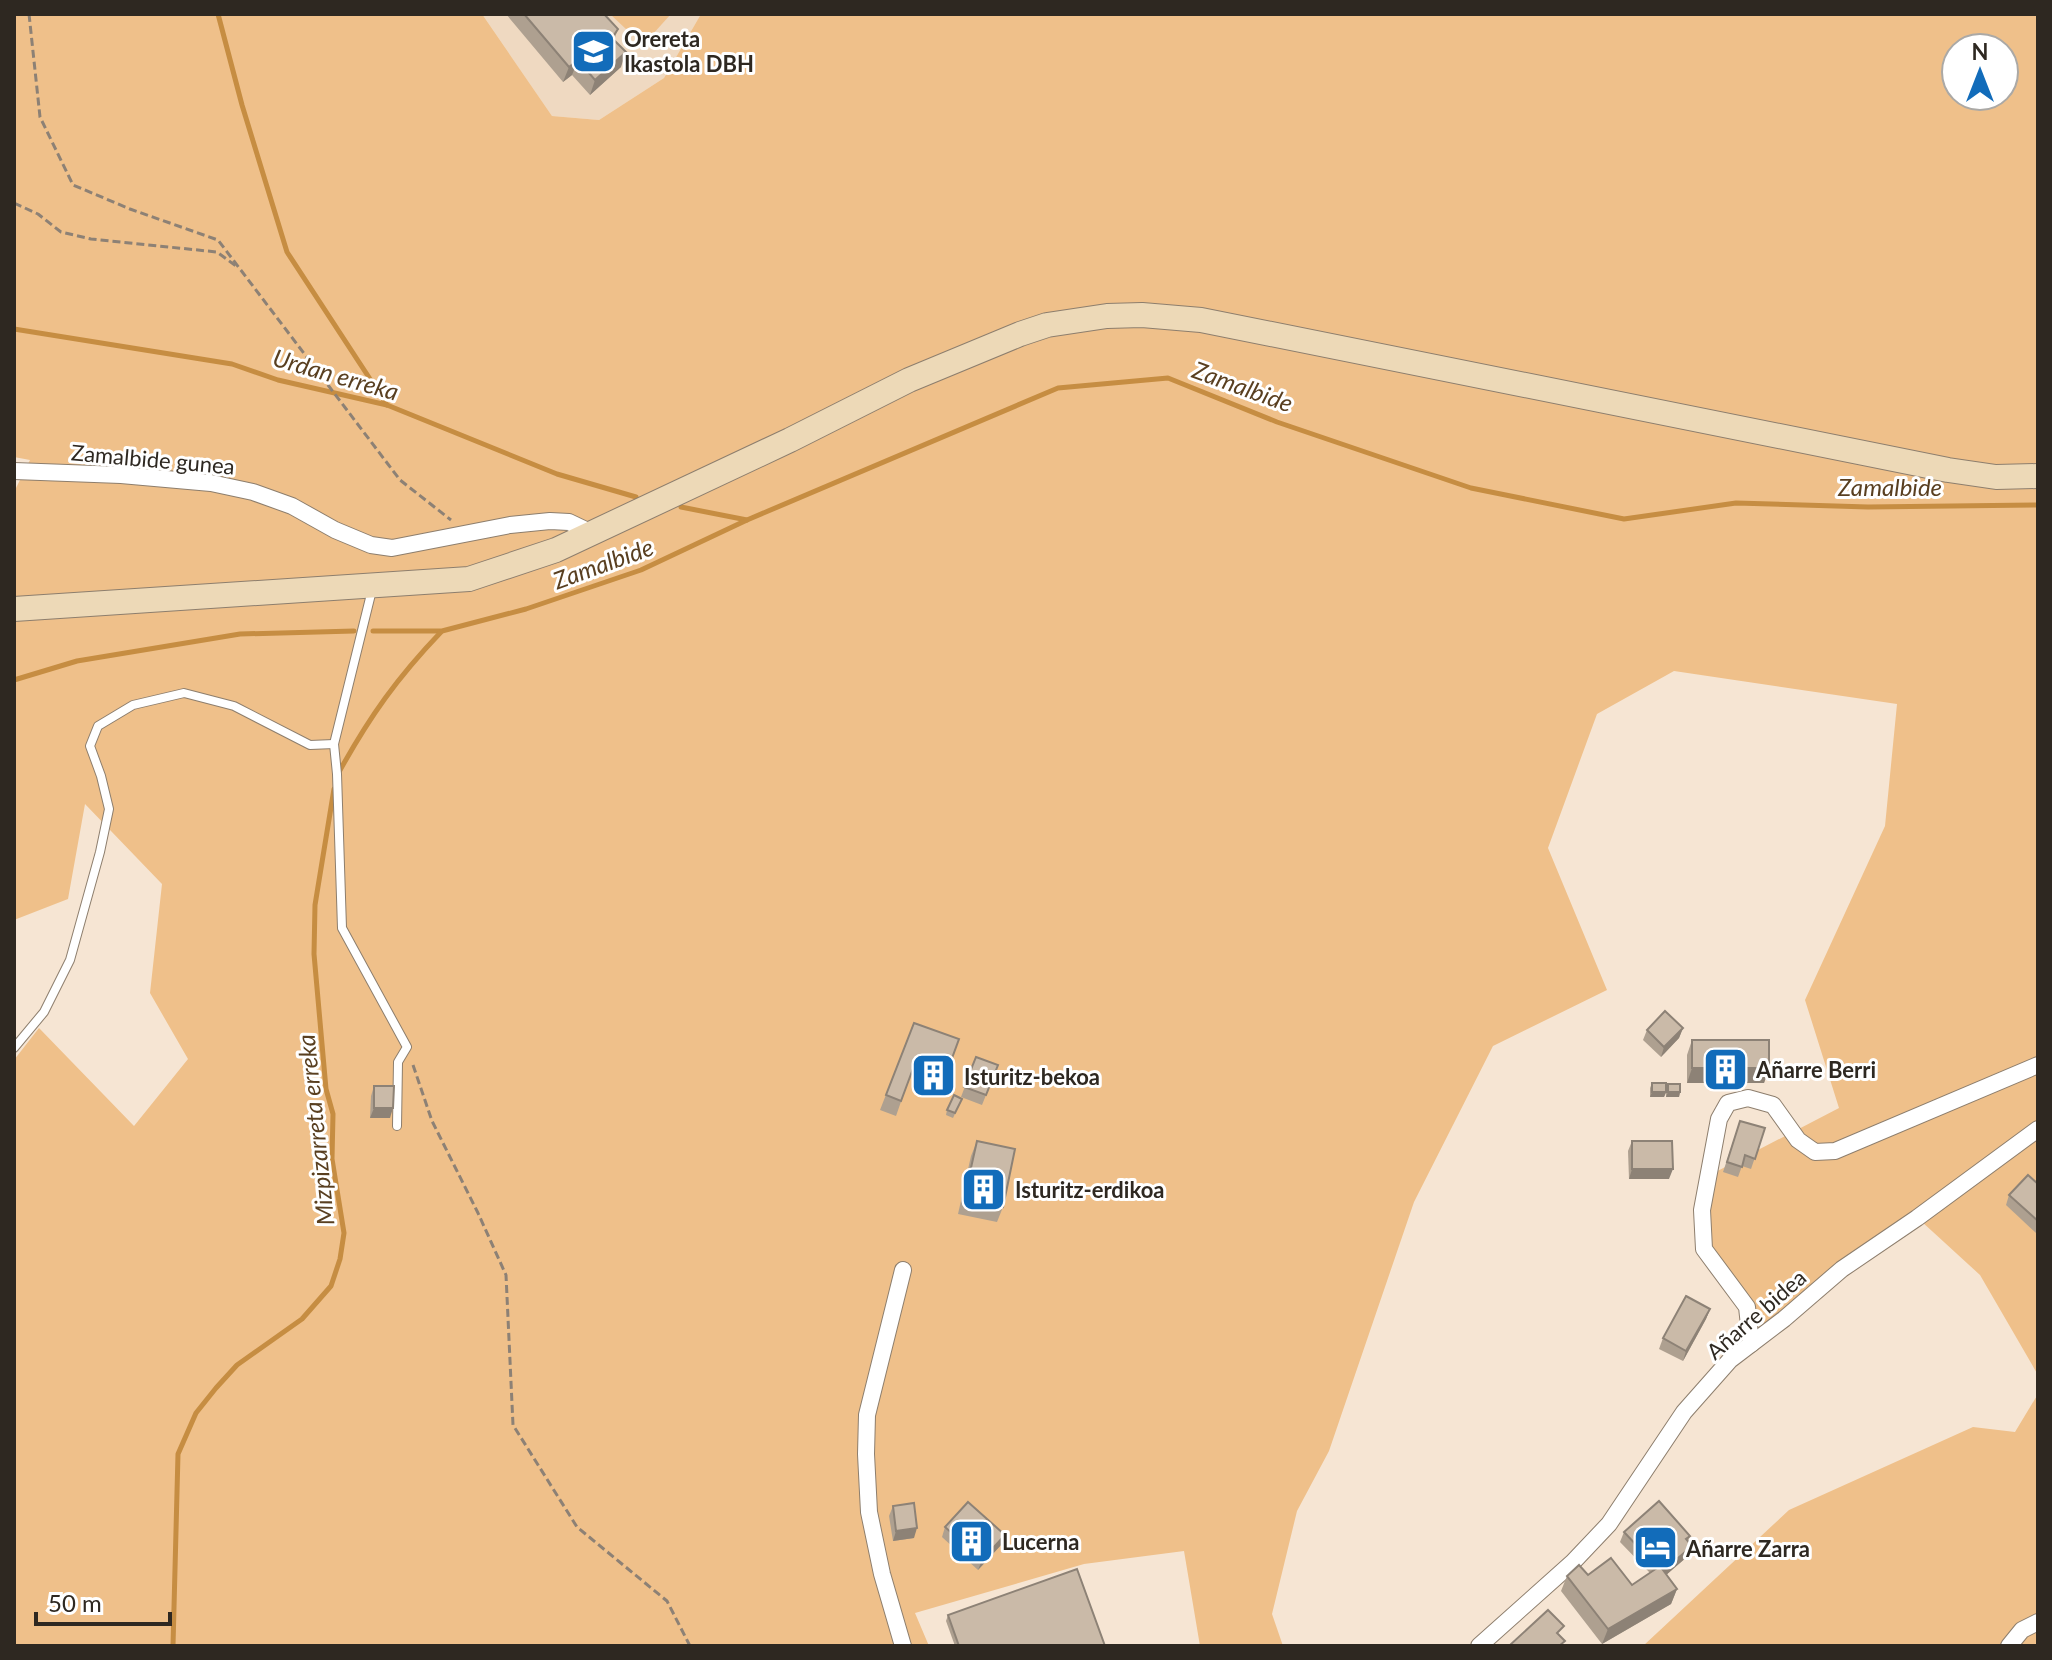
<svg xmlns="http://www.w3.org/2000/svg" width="2052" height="1660" viewBox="0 0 2052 1660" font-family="Lato,sans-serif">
	<rect width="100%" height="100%" fill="#f6e5d3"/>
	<polygon fill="#efd9c1" points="482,14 701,14 664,78 599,120 552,116"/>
	<g fill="#efc08a" fill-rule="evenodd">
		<path d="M14,14H482L552,116L599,120L664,78L701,14H2038V1375L1980,1275L1921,1221L1770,1331L1709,1251L1706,1177L1839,1108L1805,1000L1885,826L1897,704L1674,671L1597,714L1548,848L1607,990L1493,1046L1414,1202L1329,1451L1297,1511L1272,1614L1283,1646H1200L1184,1551L1084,1564L915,1613L929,1646H14V1060L39,1028L134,1126L188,1059L150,993L162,884L85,804L68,899L14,920V492L30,460L14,457ZM1956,48H2004V96H1956Z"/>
		<polygon points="610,14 671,14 643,45"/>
		<polygon points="2038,1394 2038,1646 1643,1646 1789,1510 1973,1427 2015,1432"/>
	</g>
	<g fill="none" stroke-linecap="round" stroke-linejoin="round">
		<g stroke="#c68d42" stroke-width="5">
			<polyline points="218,14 242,105 287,252 387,405"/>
			<polyline points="14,329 232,364 278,380 387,405 557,474 636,497"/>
			<polyline points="681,507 747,520"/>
			<polyline points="373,631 442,631 526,609 641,570 747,520 1058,388 1168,378 1277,422 1471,488 1624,519 1736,503 1868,507 2038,505"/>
			<polyline points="14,680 77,661 240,634 354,631"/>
			<path d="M339,772C370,716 397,678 441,632"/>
			<polyline points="173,1646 178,1454 196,1413 216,1388 237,1365 302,1319 331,1286 340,1259 344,1233 332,1159 333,1114 326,1089 314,954 315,905 334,789"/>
		</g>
		<defs>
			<g id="service">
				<polyline points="372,590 334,744 337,774 342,928 407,1047 398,1062 397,1126"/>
				<polyline points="14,1048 44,1012 70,960 100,852 109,809 101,776 90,746 98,726 133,705 184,693 234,706 310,745 334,744"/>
			</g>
			<g id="minor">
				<polyline points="14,471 121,475 211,483 253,492 292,506 335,530 371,545 392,548 510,525 550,521 569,522 592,533"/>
				<polyline points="1751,1344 1747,1307 1704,1249 1702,1210 1719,1119 1728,1103 1748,1098 1773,1105 1798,1140 1815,1152 1835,1151 2038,1065"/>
				<polyline points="903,1646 882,1574 869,1512 866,1454 867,1415 903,1270"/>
				<polyline points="1479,1646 1573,1562 1609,1524 1684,1412 1730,1360 1784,1319 1842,1269 1917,1218 2038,1129"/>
				<polyline points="2009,1646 2022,1630 2038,1622"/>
			</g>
			<polyline id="secondary" points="14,609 469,579 556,550 790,440 909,380 1020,334 1047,325 1107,316 1142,315 1201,320 1948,470 1996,477 2038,476"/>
		</defs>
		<use href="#service" stroke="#8d7e6d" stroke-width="10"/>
		<use href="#minor" stroke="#8d7e6d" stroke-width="18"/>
		<use href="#secondary" stroke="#8d7e6d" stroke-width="26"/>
		<g stroke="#8d8175" stroke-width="3" stroke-dasharray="8 4" stroke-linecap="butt">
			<polyline points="29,14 40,117 73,185 130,209 218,240 400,480 451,520"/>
			<polyline points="14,203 38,214 61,232 91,239 217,252 236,266"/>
			<polyline points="413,1065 432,1121 478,1213 506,1275 513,1425 577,1527 667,1601 690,1646"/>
		</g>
		<use href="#service" stroke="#fff" stroke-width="8"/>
		<use href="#minor" stroke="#fff" stroke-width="16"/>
		<use href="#secondary" stroke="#edd9b7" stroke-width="24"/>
	</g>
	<g fill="#aea090">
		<polygon points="506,14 604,14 618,29 614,40 621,67 590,95 572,75 563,82"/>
		<polygon points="914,1023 959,1039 942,1084 911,1073 896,1116 880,1110"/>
		<polygon points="1683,1028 1679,1038 1661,1057 1643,1040 1647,1030"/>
		<polygon points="1692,1040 1769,1068 1764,1083 1687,1083 1687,1055"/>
		<polygon points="976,1057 998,1065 982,1105 961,1097"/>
		<polygon points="1652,1083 1666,1088 1668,1084 1680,1092 1679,1097 1666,1097 1666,1093 1664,1097 1650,1097 1650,1088"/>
		<polygon points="374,1086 390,1118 370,1118 371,1096"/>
		<polygon points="962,1099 953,1118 946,1115 947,1110"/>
		<polygon points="1740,1121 1765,1128 1751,1169 1742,1166 1738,1177 1723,1172"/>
		<polygon points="977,1141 1003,1207 997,1222 958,1214 971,1156"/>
		<polygon points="1632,1141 1669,1179 1629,1179 1628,1151"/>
		<polygon points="2038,1184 2038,1231 2036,1233 2006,1205 2009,1195"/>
		<polygon points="1710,1309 1706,1319 1683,1361 1659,1349 1663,1338"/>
		<polygon points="893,1506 914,1538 893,1541 889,1516"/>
		<polygon points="945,1527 1001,1545 978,1570 942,1537"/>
		<polygon points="1624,1532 1690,1536 1688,1541 1688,1556 1666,1575 1677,1589 1671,1604 1602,1644 1561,1591 1567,1576 1588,1575 1632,1585 1650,1573 1620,1542"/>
		<polygon points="948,1615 1105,1646 955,1646 946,1621"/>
	</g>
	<g fill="#8d8276">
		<polygon points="626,52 621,67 590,95 595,80"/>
		<polygon points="578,60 572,75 563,82 569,67"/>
		<polygon points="1683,1028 1679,1038 1661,1057 1664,1047"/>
		<polygon points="1692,1068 1769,1068 1764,1083 1687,1083"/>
		<polygon points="1652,1092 1666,1092 1664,1097 1650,1097"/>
		<polygon points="1668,1092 1680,1092 1679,1097 1666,1097"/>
		<polygon points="374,1108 393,1108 390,1118 370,1118"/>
		<polygon points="1632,1169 1673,1169 1669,1179 1629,1179"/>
		<polygon points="1710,1309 1706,1319 1683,1361 1686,1351"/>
		<polygon points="917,1528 914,1538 893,1541 896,1531"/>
		<polygon points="1005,1535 1001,1545 978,1570 982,1560"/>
		<polygon points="1692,1546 1688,1556 1658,1582 1662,1572"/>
		<polygon points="1677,1589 1671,1604 1602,1644 1608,1629"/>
	</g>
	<g fill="#cabaa8" stroke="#8d8276" stroke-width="2">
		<polygon points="524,14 604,14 618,29 612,38 626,52 595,80 578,60 569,67"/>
		<polygon points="1665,1011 1683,1028 1664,1047 1647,1030"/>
		<polygon points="914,1023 959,1039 948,1069 917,1058 901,1101 886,1095"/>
		<rect x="1692" y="1040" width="77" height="28"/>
		<polygon points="976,1057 998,1065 986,1095 964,1087"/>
		<rect x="1652" y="1083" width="14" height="9"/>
		<rect x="1668" y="1084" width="12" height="8"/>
		<polygon points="374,1086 394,1086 393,1108 374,1108"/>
		<polygon points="954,1095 962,1099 955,1113 947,1110"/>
		<polygon points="1740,1121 1765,1128 1755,1159 1745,1155 1742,1167 1727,1162"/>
		<polygon points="977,1141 1015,1149 1003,1207 964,1199"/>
		<polygon points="1632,1141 1672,1141 1673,1169 1632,1169"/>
		<polygon points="2028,1175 2038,1184 2038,1221 2009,1195"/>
		<polygon points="1686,1296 1710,1309 1686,1351 1663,1338"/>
		<polygon points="1659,1501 1690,1536 1686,1539 1692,1546 1663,1571 1660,1566 1658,1568 1624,1532"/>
		<polygon points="968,1502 1005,1535 982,1560 945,1527"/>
		<polygon points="914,1503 917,1528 896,1531 893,1506"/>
		<polygon points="1611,1558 1632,1585 1660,1566 1677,1589 1608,1629 1567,1576 1579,1565 1588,1575"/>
		<polygon points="1077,1569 1105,1646 959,1646 948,1615"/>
		<polygon points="1548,1610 1564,1626 1557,1633 1565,1641 1559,1646 1511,1646 1510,1645"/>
	</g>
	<defs>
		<symbol id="school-square" viewBox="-11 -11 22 22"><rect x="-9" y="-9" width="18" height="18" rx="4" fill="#126cba" stroke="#fff"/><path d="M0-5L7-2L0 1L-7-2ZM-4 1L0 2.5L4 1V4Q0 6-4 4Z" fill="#fff"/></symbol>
		<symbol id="building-square" viewBox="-11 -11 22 22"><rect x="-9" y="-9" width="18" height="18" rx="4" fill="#126cba" stroke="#fff"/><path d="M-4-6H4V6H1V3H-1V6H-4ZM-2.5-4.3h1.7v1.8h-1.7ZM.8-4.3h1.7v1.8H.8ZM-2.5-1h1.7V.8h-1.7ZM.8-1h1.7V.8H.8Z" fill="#fff"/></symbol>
		<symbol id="hotel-square" viewBox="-11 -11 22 22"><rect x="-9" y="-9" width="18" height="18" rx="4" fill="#126cba" stroke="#fff"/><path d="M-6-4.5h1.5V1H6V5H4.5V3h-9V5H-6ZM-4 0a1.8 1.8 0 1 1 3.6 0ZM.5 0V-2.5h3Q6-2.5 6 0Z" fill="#fff"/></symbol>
	</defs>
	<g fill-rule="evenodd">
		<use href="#school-square" x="568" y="26" width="51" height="51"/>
		<use href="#building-square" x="1700" y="1044" width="51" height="51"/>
		<use href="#building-square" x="908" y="1050" width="51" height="51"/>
		<use href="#building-square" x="958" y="1164" width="51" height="51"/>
		<use href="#building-square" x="946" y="1516" width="51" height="51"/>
		<use href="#hotel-square" x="1630" y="1522" width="51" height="51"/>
	</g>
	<g text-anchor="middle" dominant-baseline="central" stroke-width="6" stroke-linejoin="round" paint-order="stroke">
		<g font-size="22" font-weight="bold" fill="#2e2821" stroke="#fff" text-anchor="start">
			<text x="624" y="38">Orereta<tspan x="624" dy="25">Ikastola DBH</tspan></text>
			<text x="1756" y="1069">Añarre Berri</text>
			<text x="964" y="1076">Isturitz-bekoa</text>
			<text x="1015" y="1189">Isturitz-erdikoa</text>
			<text x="1002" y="1541">Lucerna</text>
			<text x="1686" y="1548">Añarre Zarra</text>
		</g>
		<g font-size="22" fill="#2e2821" stroke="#fff">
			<text transform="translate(153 459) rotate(5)">Zamalbide gunea</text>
			<text transform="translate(1756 1314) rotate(-41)">Añarre bidea</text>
		</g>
		<g font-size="24" font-style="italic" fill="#593f20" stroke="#fff">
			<text transform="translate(336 374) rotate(16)">Urdan erreka</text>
			<text transform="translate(1243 386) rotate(20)">Zamalbide</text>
			<text x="1890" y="486">Zamalbide</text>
			<text transform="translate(603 563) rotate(-20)">Zamalbide</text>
			<text transform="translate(315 1130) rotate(-96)">Mizpizarreta erreka</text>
		</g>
	</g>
	<rect width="2052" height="1660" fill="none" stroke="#2e2821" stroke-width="32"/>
	<g transform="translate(1980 72)"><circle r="38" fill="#ffffff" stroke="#aba9a6" stroke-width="2"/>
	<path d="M0-6L14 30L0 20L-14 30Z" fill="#126cba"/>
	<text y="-12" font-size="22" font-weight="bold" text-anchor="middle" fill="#2e2821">N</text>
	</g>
	<path d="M36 1612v12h134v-12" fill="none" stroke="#2e2821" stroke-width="4"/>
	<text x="48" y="1612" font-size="24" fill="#2e2821" stroke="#ffffff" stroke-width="6" paint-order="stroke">50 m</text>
</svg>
